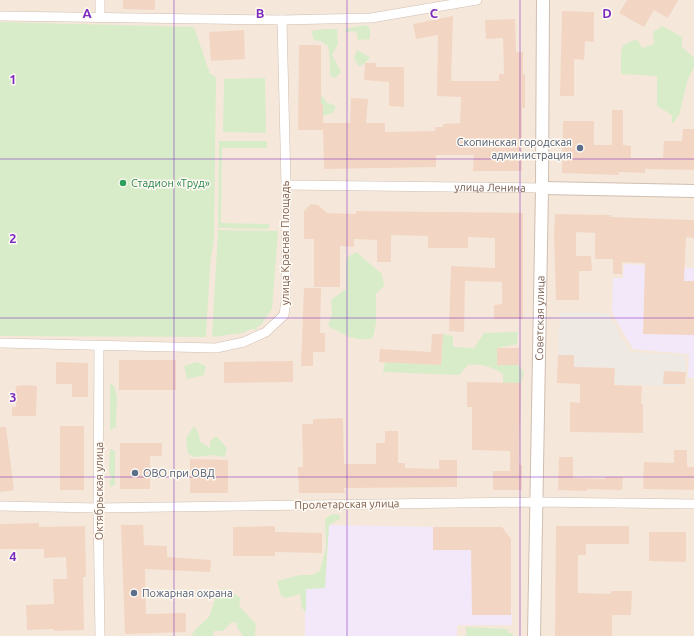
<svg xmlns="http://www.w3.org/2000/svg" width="694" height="636" viewBox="0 0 694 636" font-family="Ubuntu,sans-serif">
	<rect width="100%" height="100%" fill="#fdf6ec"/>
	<rect fill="#f5e8da" x="0" y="0" width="694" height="636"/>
	<polygon fill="#efe9e4" points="560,312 608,313 630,352 686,355 685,385 614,385 615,368 574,367 574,355 558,355"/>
	<g fill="#f3e8fa">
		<polygon points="624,264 694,268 694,378 688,377 689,354 633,349 612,313 613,278 623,278"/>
		<polygon points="329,525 433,527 509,540 512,625 457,625 457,636 305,636 305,589 325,587"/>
	</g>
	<g fill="#d8ecc9">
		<polygon points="0,22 194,27 210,74 216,77 214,238 210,266 206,337 0,336"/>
		<polygon points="366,25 370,28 370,39 358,40 356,31 346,32 345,29"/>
		<polygon points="662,26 682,37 682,47 694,58 694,67 688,79 679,115 672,124 672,115 657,106 657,76 621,74 621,52 623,45 637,39 642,48 654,44 653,32"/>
		<polygon points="323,29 337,29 338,44 332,55 341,72 335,78 330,76 330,60 328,46 321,41 314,40 311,31"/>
		<polygon points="357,50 370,57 365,63 359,67 354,58"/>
		<polygon points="265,78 266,133 223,132 224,79"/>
		<polygon points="300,92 320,92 326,102 336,106 333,113 323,116 323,104 298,104"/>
		<polygon points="219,141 267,141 267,148 222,148 221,223 269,224 269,229 218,228"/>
		<polygon points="218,230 278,231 272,309 261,325 257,327 257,330 251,329 242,333 212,337"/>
		<path d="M356,252L382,274L384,286L376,294V323L373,338C355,342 344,335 328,326L332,314L331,300L346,289V258Z"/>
		<path d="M518,332L517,344L497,348V364L519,365L524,373L521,383H503V374C492,367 481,363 468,365L459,375L383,372L385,362L441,365L443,334L453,336V347L474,348L484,333Z"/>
		<polygon points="197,362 206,366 204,375 187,379 184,366"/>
		<polygon points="110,383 114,386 117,396 116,427 110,430"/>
		<polygon points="194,426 199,434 200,442 210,448 210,441 216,436 227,448 225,457 213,455 193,457 188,453 186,438"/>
		<polygon points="110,449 115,451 115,484 111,487 109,481 112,479 109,472"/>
		<polygon points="332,514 339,514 340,519 329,525 325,588 306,589 306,612 302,608 300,594 287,598 281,596 277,581 300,575 312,575 320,571 326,547 325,519"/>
		<polygon points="224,588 241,598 239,606 256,624 255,633 256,636 243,636 237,627 237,623 232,622 223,631 214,631 213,636 191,636 195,630 209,617 215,599"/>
		<polygon points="466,627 508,629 508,633 513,633 513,636 466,636"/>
	</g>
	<g fill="#f3d5c3">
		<polygon points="123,0 155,0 155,10 123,9"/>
		<polygon points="627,0 678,0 668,18 654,10 644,27 619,13"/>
		<polygon points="562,11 594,12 594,42 585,41 584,60 574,59 574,96 560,96"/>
		<polygon points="453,16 451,81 499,81 499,74 504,74 503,38 486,39 485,20 515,19 516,52 523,52 523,74 525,74 525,108 522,108 522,171 473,171 474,155 436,155 436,167 324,169 323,126 323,130 298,130 299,45 321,45 321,104 323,104 323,123 350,123 351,98 368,99 366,123 385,123 385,132 435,131 435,127 443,127 443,124 460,123 461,97 437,96 438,35 416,39 413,24"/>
		<polygon points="244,30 245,59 211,61 209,32"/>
		<polygon points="365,63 376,63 376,67 404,67 404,107 389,106 389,82 364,80"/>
		<polygon points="612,110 623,110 623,145 631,146 631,158 663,158 664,141 682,141 683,129 694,129 694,170 645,169 645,173 619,172 619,175 562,173 563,121 594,121 594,145 612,145"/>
		<polygon points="311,204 318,205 327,213 356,214 356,211 523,213 523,319 494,319 494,305 502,304 502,282 465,281 464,332 449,331 451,266 495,268 495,238 468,237 468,248 428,248 428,236 391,235 391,262 377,262 377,240 354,239 354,247 340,246 340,287 314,287 314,239 304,239 304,211"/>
		<polygon points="555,214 611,215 611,217 694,220 694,238 686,237 684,281 694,281 694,335 643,334 645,263 622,262 622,274 613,274 613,259 595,259 595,233 576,232 576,256 591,256 592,271 579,271 579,300 556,300 554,237"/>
		<polygon points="304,288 321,288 320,333 325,333 325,352 313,352 313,366 301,366"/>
		<polygon points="432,334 443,334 441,365 379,362 380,349 431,352"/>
		<rect x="497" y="348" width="22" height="17"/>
		<polygon points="558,355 574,355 574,367 615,368 614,385 642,386 641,404 643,404 643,433 570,432 570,402 580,403 580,384 557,383"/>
		<rect x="119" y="360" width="57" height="30"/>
		<polygon points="293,361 293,382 224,383 224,362"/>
		<polygon points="56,362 88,363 88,397 72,397 72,384 56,384"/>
		<polygon points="664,371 686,372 685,384 663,384"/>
		<polygon points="467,382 521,383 519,465 522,465 522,490 493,490 493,471 510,471 510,451 472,450 472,407 467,407"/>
		<polygon points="24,385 37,386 36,416 12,416 12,407 16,407 16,386"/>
		<polygon points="343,418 344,464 376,464 376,443 385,443 385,431 398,431 398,463 405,463 405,468 439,469 439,460 457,460 457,487 344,488 345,493 299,493 298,467 303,467 302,424 313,424 313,419"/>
		<rect x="60" y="426" width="24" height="64"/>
		<polygon points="0,427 6,427 14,490 0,492"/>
		<polygon points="120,443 162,443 162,456 150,456 150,489 120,489"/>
		<polygon points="674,450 687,450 687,467 694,467 694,490 643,489 644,462 674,463"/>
		<polygon points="559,457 573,457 573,478 605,479 605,477 623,477 622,490 587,489 587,491 558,490"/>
		<polygon points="190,459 228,460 228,493 190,493"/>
		<polygon points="39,523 39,527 85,526 86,577 83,577 84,630 54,631 54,629 27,630 26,605 54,604 53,579 67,579 66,557 44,558 44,549 0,549 0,524"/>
		<polygon points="121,525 143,525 144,545 167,546 167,557 211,560 210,572 145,569 146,614 186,613 186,632 125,634"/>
		<polygon points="275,526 275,532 322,533 322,553 275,552 275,556 233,556 233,527"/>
		<polygon points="556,526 629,526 629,544 586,544 586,555 578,555 578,593 611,594 611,591 632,591 631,615 612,615 612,636 555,636"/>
		<polygon points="433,527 502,527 511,539 511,615 472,615 471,550 433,550"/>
		<polygon points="649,532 686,532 686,562 649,561"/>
	</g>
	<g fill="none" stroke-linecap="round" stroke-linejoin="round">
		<defs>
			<g id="minor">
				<polyline points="0,16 282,20 371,18 477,0"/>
				<polyline points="100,17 100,0"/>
				<path id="s1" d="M286,185L542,188"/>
				<polyline points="0,343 216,348 244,342 266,332 284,315 286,301 286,185 282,20"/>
				<polyline points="99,346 98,508 100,636"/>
				<polyline points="0,506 98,508 536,502 694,504"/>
			</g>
			<g id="tertiary">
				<polyline points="542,188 694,191"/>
				<path id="s2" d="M534,636L542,188L543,0"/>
			</g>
		</defs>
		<use href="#minor" stroke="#d1beb0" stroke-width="10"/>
		<use href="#tertiary" stroke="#d1beb0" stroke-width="14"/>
		<use href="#minor" stroke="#fff" stroke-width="9"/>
		<use href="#tertiary" stroke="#fff" stroke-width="12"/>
	</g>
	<path fill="none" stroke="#7b2cbf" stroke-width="1" stroke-opacity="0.55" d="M174,0V636M347,0V636M520,0V636M0,159H694M0,318H694M0,477H694"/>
	<g fill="#5c6f8a" stroke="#fffaf3" stroke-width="1.5">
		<circle cx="580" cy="148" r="4"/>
		<circle cx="135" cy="473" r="4"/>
		<circle cx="134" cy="593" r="4"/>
	</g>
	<circle fill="#2e9e5b" stroke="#fffaf3" stroke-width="1.5" cx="123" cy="183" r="4"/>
	<g text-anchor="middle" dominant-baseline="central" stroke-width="3" stroke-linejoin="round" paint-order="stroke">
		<g font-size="11" fill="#4e5e75" stroke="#fffaf3" text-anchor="start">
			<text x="572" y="142" text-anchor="end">Скопинская городская<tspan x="572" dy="13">администрация</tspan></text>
			<text x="143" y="473">ОВО при ОВД</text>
			<text x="142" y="593">Пожарная охрана</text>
		</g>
		<g font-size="11" fill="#27864d" stroke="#fffaf3" text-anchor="start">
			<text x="131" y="183">Стадион «Труд»</text>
		</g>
		<g font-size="11" fill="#7a5c4d" stroke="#fffaf3">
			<text stroke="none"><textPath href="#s1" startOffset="204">улица Ленина</textPath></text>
			<text transform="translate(285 243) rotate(-90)">улица Красная Площадь</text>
			<text stroke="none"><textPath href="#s2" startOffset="318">Советская улица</textPath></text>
			<text transform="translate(99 491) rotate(-90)">Октябрьская улица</text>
			<text transform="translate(347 504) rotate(-1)">Пролетарская улица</text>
		</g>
	</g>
	<g font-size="13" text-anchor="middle" font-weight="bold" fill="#7b2cbf" stroke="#fffaf3" stroke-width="3" stroke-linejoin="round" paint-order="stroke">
		<text x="87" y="18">A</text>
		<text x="260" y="18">B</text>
		<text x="434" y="18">C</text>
		<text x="607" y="18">D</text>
		<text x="13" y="84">1</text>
		<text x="13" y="243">2</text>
		<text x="13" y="402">3</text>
		<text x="13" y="561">4</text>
	</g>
</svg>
